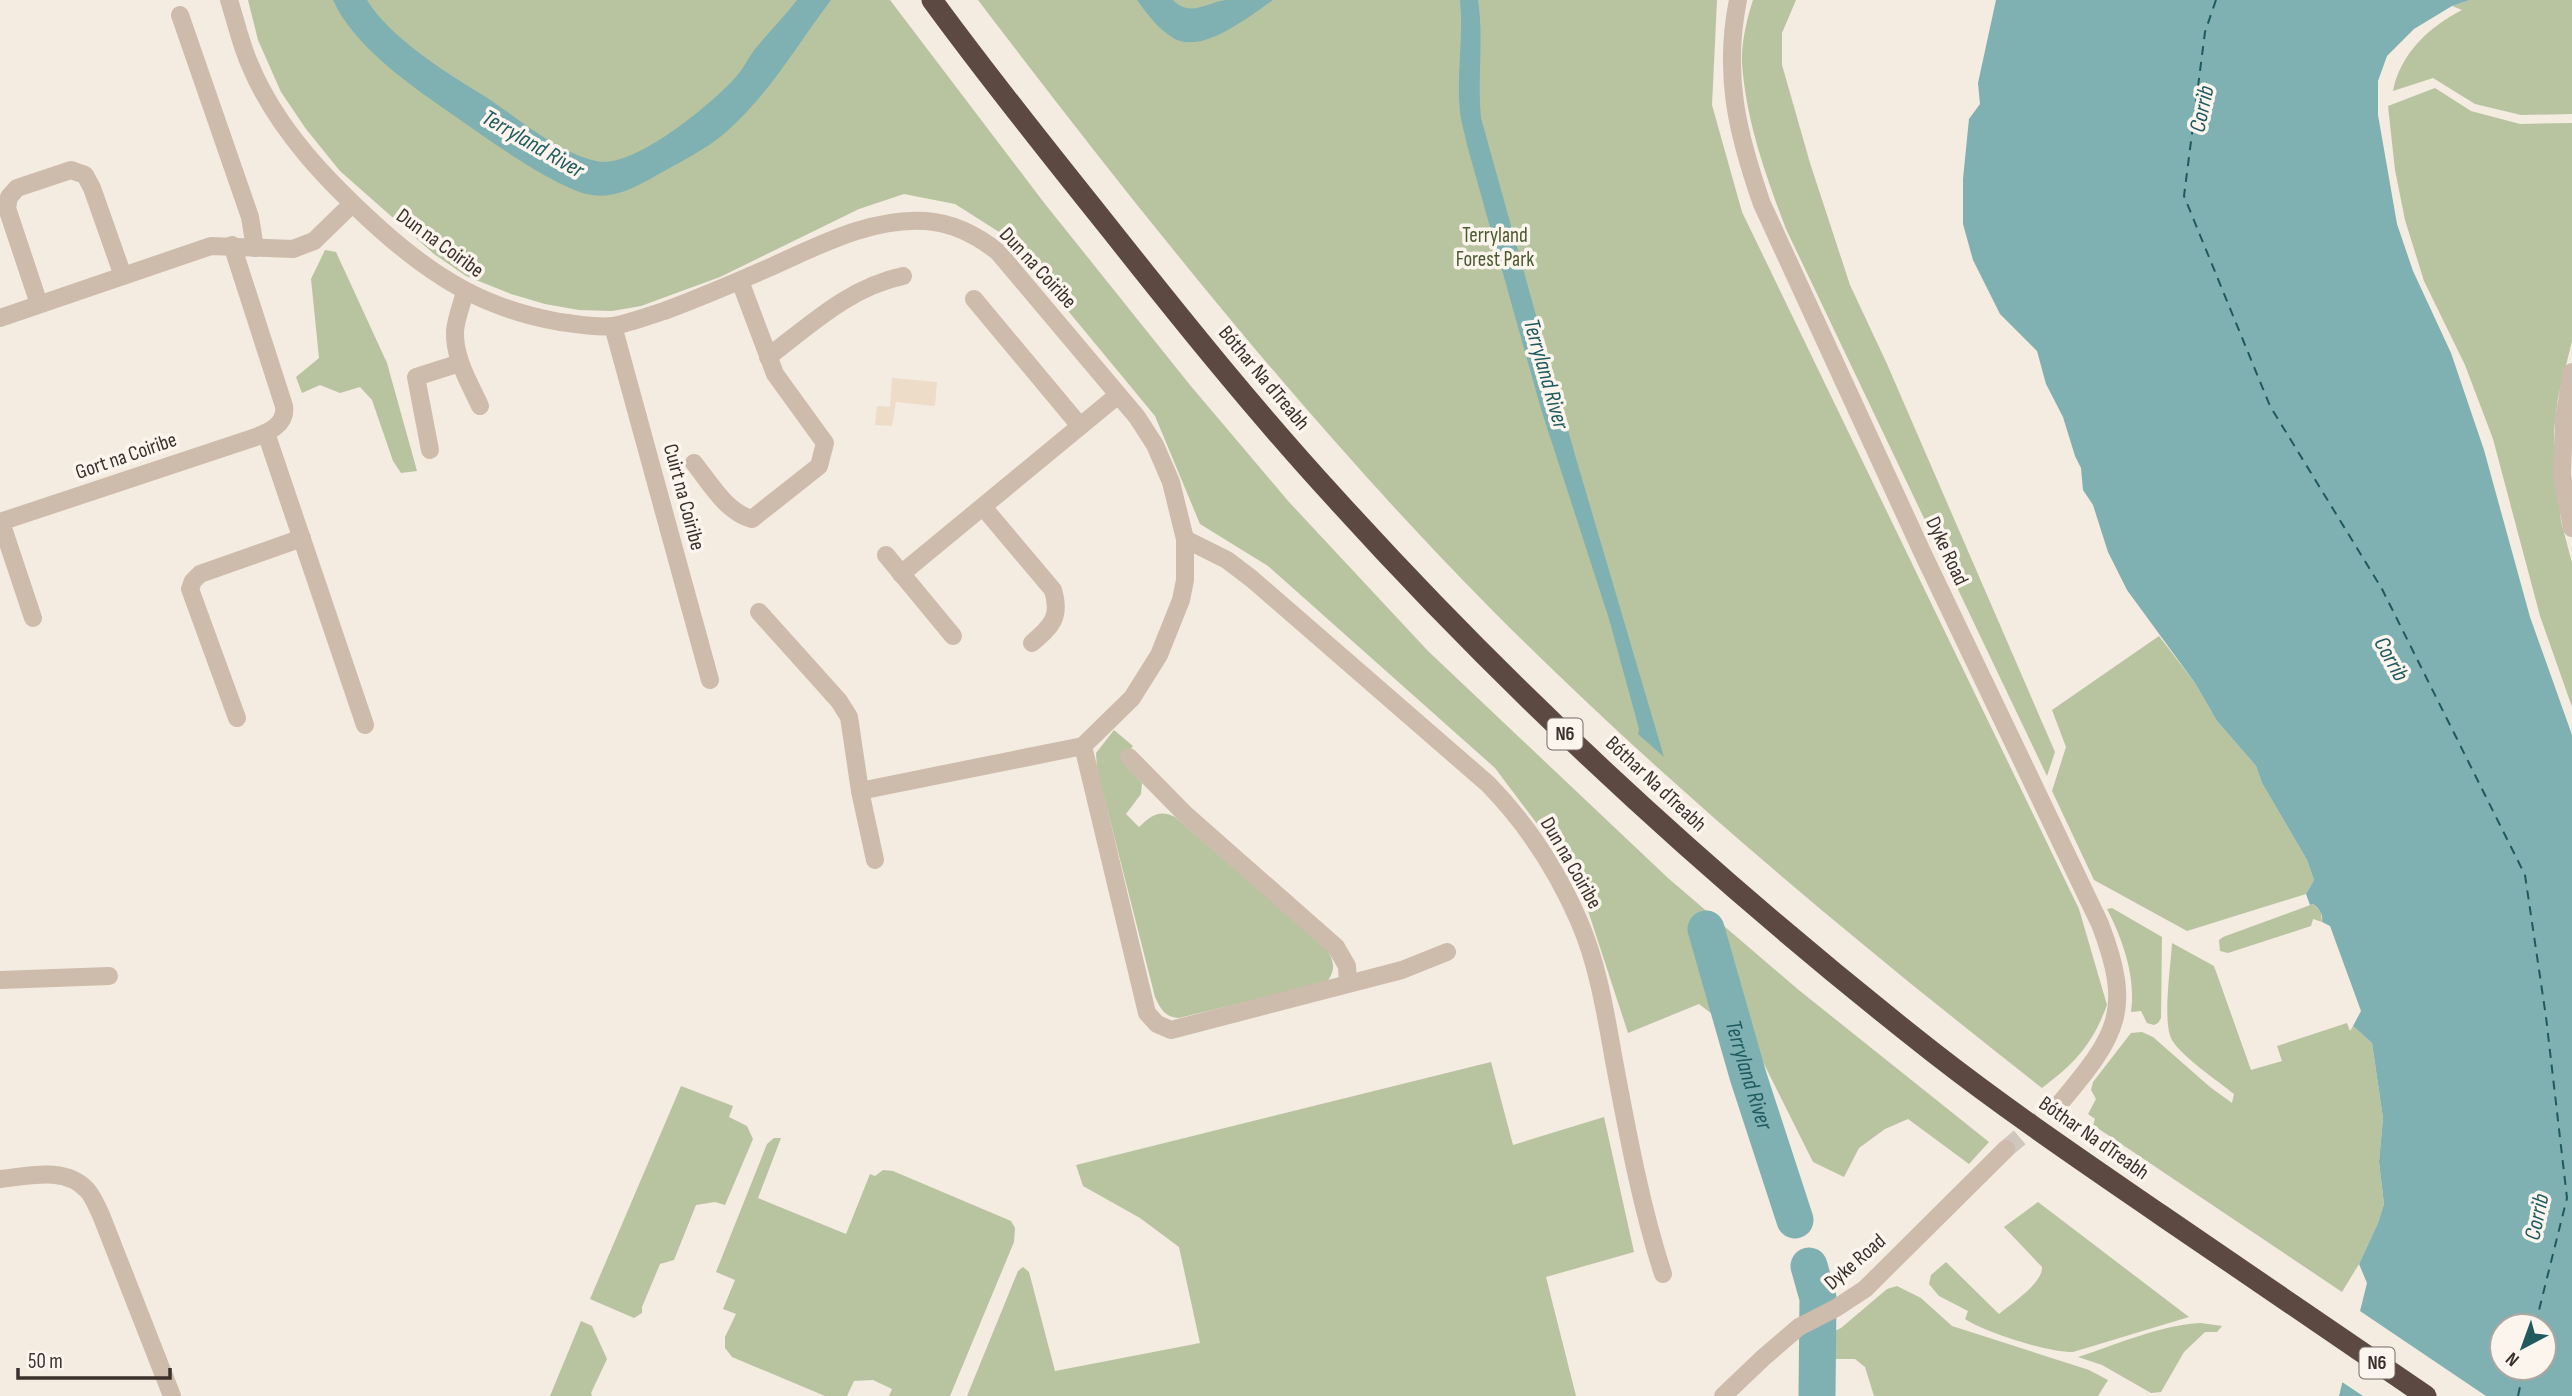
<svg xmlns="http://www.w3.org/2000/svg" width="2572" height="1396" viewBox="0 0 2572 1396" font-family="'Sofia Sans Condensed',sans-serif">
	<rect width="100%" height="100%" fill="#f4ebe1"/>
	<g fill="#b8c4a0">
		<polygon points="248,0 890,0 1045,204 1190,385 1289,502 1428,651 1668,878 1800,991 1989,1142 1969,1164 1908,1119 1885,1129 1859,1148 1844,1177 1813,1162 1756,1048 1699,1004 1628,1033 1577,877 1495,768 1268,566 1200,524 1155,416 1007,237 955,204 904,194 859,209 720,277 641,306 612,311 579,310 545,304 511,294 466,276 434,254 340,171 306,129 281,92 258,40"/>
		<path d="M978,0H1717L1712,105L1742,212L2079,909L2107,1005C2092,1045 2076,1062 2042,1088C1851,938 1664,783 1492,610C1305,421 1139,211 978,0Z"/>
		<path d="M1753,0H1796L1782,33V65L1810,163L1850,285L1887,364L2055,752L2047,776L1786,229C1766,176 1746,121 1742,63C1741,44 1747,18 1753,0Z"/>
		<path d="M2470,0H2572V114L2521,115L2475,104L2433,78L2393,91C2400,54 2429,27 2462,10L2452,6Z"/>
		<polygon points="2435,88 2471,111 2520,124 2572,123 2572,341 2558,398 2554,430 2554,460 2561,521 2572,563 2572,707 2540,616 2493,439 2465,365 2424,281 2405,220 2395,170 2388,106"/>
		<polygon points="325,250 336,252 387,363 417,471 401,473 393,461 372,400 360,387 340,393 320,385 302,393 296,377 319,358 311,279"/>
		<polygon points="2159,636 2195,683 2217,721 2256,766 2262,783 2307,860 2314,880 2306,894 2187,931 2094,880 2052,791 2066,747 2052,710"/>
		<path d="M1114,730L1133,746L1121,760L1142,783L1141,794L1126,814L1139,827C1151,816 1159,809 1175,817L1327,949C1334,962 1336,969 1327,982L1179,1018C1165,1017 1161,1010 1155,997L1097,769L1096,753Z"/>
		<polygon points="2313,904 2321,912 2322,922 2313,919 2311,926 2228,953 2220,951 2219,940 2223,937"/>
		<path d="M2112,908L2162,937L2161,1018L2158,1023L2154,1025L2147,1023L2141,1011L2131,1012C2136,977 2123,940 2107,909Z"/>
		<path d="M2172,943L2214,966L2251,1070L2282,1061L2277,1046L2347,1023L2350,1031L2353,1026L2372,1043L2383,1118L2379,1162L2384,1204L2378,1223L2359,1264L2342,1292L2093,1125L2095,1119L2088,1114L2096,1099L2091,1090L2093,1082L2131,1033L2142,1032L2153,1037L2210,1087L2232,1103L2234,1094C2218,1081 2181,1056 2172,1040C2162,1023 2171,965 2172,943Z"/>
		<polygon points="1491,1062 1513,1145 1604,1117 1634,1252 1546,1277 1576,1396 967,1396 1018,1271 1023,1267 1029,1272 1055,1371 1200,1343 1179,1247 1140,1218 1083,1186 1076,1165"/>
		<polygon points="681,1086 733,1106 729,1117 747,1126 753,1139 725,1205 715,1202 696,1205 674,1260 660,1264 642,1307 642,1313 634,1318 590,1299"/>
		<polygon points="774,1138 781,1138 758,1198 846,1234 870,1174 875,1176 883,1170 893,1171 1011,1221 1015,1228 1014,1242 950,1396 889,1396 892,1389 873,1380 854,1381 847,1396 825,1396 732,1357 725,1348 725,1337 736,1314 723,1309 735,1280 716,1272 767,1144"/>
		<path d="M2038,1202L2189,1317L2073,1352C2047,1352 1987,1333 1965,1319L1968,1311L1939,1296L1929,1284L1931,1275L1946,1262L1999,1314C2011,1304 2043,1283 2042,1267L2004,1227Z"/>
		<polygon points="1897,1286 1921,1298 1952,1326 2089,1370 2108,1380 2098,1396 1874,1396 1865,1367 1855,1359 1835,1359 1828,1349 1828,1334 1841,1328 1887,1289"/>
		<polygon points="581,1321 592,1326 607,1359 591,1393 592,1396 550,1396"/>
		<path d="M2201,1323L2222,1326L2217,1332H2205L2184,1352L2161,1392L2151,1393L2102,1365L2078,1357C2118,1344 2160,1325 2201,1323Z"/>
	</g>
	<polygon fill="#ecdcc8" points="892,378 937,382 935,406 896,402 892,426 875,425 877,406 890,407"/>
	<g fill="#7fb0b2" fill-rule="evenodd">
		<path d="M333,0H367C390,38 448,74 486,97C519,119 557,152 596,161C633,170 710,105 734,79C743,70 748,58 755,49C769,32 784,17 797,0H831C797,45 768,96 725,133C705,150 680,162 657,175C638,186 615,199 592,195C558,190 489,140 459,119C416,89 355,49 333,0Z"/>
		<path d="M1137,0H1173C1190,18 1208,2 1226,0C1241,0 1258,0 1273,0C1251,15 1203,54 1175,39C1159,30 1147,14 1137,0Z"/>
		<path d="M1460,0H1478C1484,39 1477,79 1481,118L1575,455L1664,757L1638,734L1639,729L1609,619L1541,409L1467,145C1465,134 1461,123 1460,112C1456,74 1464,37 1460,0Z"/>
		<path d="M1996,0H2470L2452,6L2414,29L2387,56L2378,81V115L2397,224L2413,271L2451,353L2484,450L2530,617L2572,735V1396H2339L2367,1283L2359,1264L2378,1223L2384,1204L2379,1162L2383,1118L2372,1043L2353,1026L2361,1011L2330,926L2322,922C2323,913 2320,910 2313,904L2310,905L2306,894L2314,880L2307,860L2262,783L2256,766L2217,721L2195,683L2127,590L2108,552L2093,505L2083,490L2081,468L2075,456L2063,417L2046,384L2037,351L2000,314L1973,260L1963,224V179L1969,119L1980,104L1978,83ZM2502,1326H2544V1368H2502Z"/>
		<polygon points="1828,1334 1828,1396 1808,1396 1809,1342"/>
	</g>
	<polygon fill="#f4ebe1" points="2357,1309 2486,1396 2363,1396 2339,1380"/>
	<g fill="none" stroke-linecap="round" stroke-linejoin="round">
		<g stroke="#7fb0b2" stroke-width="37">
			<path id="s1" d="M1706,929L1748,1076L1795,1220"/>
			<polyline points="1809,1266 1818,1298 1817,1396"/>
		</g>
		<g stroke="#1f5a5e" stroke-width="2" stroke-dasharray="9 7" stroke-linecap="butt">
			<polyline points="2216,0 2205,32 2184,196 2270,406 2382,589 2525,875 2546,1017 2567,1198 2535,1326"/>
			<polyline points="2518,1396 2524,1368"/>
		</g>
		<polyline stroke="#cfc6bd" stroke-width="18" stroke-dasharray="18 9" stroke-linecap="butt" points="2006,1149 2061,1102"/>
		<g stroke="#cdbbac" stroke-width="18">
			<path d="M229,0C236,22 241,45 250,65C277,130 329,183 380,229C436,279 486,309 560,322C577,324 596,328 613,326C630,323 648,316 664,311C699,298 732,284 766,269C816,247 870,217 926,221C953,223 978,236 998,252L1137,417L1155,445L1171,482L1185,539V580L1181,600L1159,655L1132,698L1083,746L860,791"/>
			<path d="M1738,0C1723,74 1737,133 1762,204L1924,556L2100,924C2133,1010 2118,1034 2061,1102"/>
			<polyline points="180,15 250,217 255,248"/>
			<path d="M465,292C462,304 456,318 455,331C454,358 469,382 480,406"/>
			<polyline points="974,299 1080,426"/>
			<polyline points="39,304 7,208 9,197 17,188 71,170 85,175 92,188 123,276"/>
			<polyline points="0,318 211,246 293,249 314,241 352,204"/>
			<polyline points="613,326 710,680"/>
			<path d="M768,357C810,325 850,287 903,276"/>
			<polyline points="2572,372 2564,420 2562,475 2572,528"/>
			<polyline points="266,433 365,725"/>
			<polyline points="430,450 416,377 460,363"/>
			<path d="M694,463C710,483 726,512 752,519L819,466L825,443L775,374L740,281"/>
			<path d="M983,507L1053,590C1061,617 1052,626 1032,643"/>
			<path d="M0,522L253,438C267,433 287,425 284,406L232,245"/>
			<polyline points="1,522 33,618"/>
			<path d="M1185,539L1227,560L1252,579L1488,784C1527,824 1557,870 1579,921C1599,967 1606,1017 1615,1066C1628,1135 1641,1206 1663,1274"/>
			<polyline points="886,555 953,636"/>
			<polyline points="901,574 1118,395"/>
			<polyline points="759,612 839,701 849,717 860,791 875,860"/>
			<polyline points="237,718 190,589 193,581 200,574 302,538"/>
			<polyline points="1083,746 1147,1013 1157,1024 1171,1030 1402,970 1447,952"/>
			<polyline points="1129,757 1185,814 1336,947 1347,966 1348,983"/>
			<polyline points="0,980 109,976"/>
			<path d="M0,1179C28,1176 66,1166 87,1190C93,1196 97,1207 101,1215L172,1396"/>
			<polyline points="1723,1396 1764,1357 1799,1327 1836,1308 1865,1289 2006,1149"/>
		</g>
		<path stroke="#5c4a42" stroke-width="21" d="M932,0C989,78 1049,153 1110,229C1182,320 1256,412 1335,498C1518,700 1720,885 1934,1053C2007,1110 2084,1162 2161,1215C2249,1275 2337,1336 2426,1396"/>
	</g>
	<g text-anchor="middle" dominant-baseline="central" stroke-width="7" stroke-linejoin="round" paint-order="stroke">
		<g fill="#fbf5ee" stroke="#756b66" stroke-width="2">
			<rect x="1547.5" y="718.5" width="35" height="31" rx="5"/>
			<rect x="2359.5" y="1347.5" width="35" height="31" rx="5"/>
		</g>
		<g font-size="19" font-weight="bold" fill="#3b302b">
			<text x="1565" y="734">N6</text>
			<text x="2377" y="1363">N6</text>
		</g>
		<g font-size="21" fill="#4a5a2e" stroke="#fbf5ee">
			<text x="1495" y="235">Terryland<tspan x="1495" dy="24">Forest Park</tspan></text>
		</g>
		<g font-size="21" fill="#3b302b" stroke="#fbf5ee">
			<text transform="translate(440 243) rotate(36)">Dun na Coiribe</text>
			<text transform="translate(1038 268) rotate(47)">Dun na Coiribe</text>
			<text transform="translate(1264 378) rotate(50)">Bóthar Na dTreabh</text>
			<text transform="translate(126 456) rotate(-19)">Gort na Coiribe</text>
			<text transform="translate(684 497) rotate(75)">Cuirt na Coiribe</text>
			<text transform="translate(1947 551) rotate(65)">Dyke Road</text>
			<text transform="translate(1656 784) rotate(43)">Bóthar Na dTreabh</text>
			<text transform="translate(1571 863) rotate(60)">Dun na Coiribe</text>
			<text transform="translate(2094 1138) rotate(35)">Bóthar Na dTreabh</text>
			<text transform="translate(1855 1262) rotate(-41)">Dyke Road</text>
		</g>
		<g font-size="23" font-style="italic" fill="#1f5a5e" stroke="#fbf5ee">
			<text transform="translate(2202 109) rotate(-78)">Corrib</text>
			<text transform="translate(533 144) rotate(30)">Terryland River</text>
			<text transform="translate(1546 374) rotate(74)">Terryland River</text>
			<text transform="translate(2391 659) rotate(61)">Corrib</text>
			<text stroke="none"><textPath href="#s1" startOffset="152">Terryland River</textPath></text>
			<text transform="translate(2537 1217) rotate(-78)">Corrib</text>
		</g>
	</g>
	<g transform="translate(2523 1347) rotate(221)"><circle r="33" fill="#fbf5ee" stroke="#aea6a0" stroke-width="2"/>
	<path d="M0-5L12 26L0 18L-12 26Z" fill="#1f5a5e"/>
	<text y="-10" font-size="19" font-weight="bold" text-anchor="middle" fill="#3b302b">N</text>
	</g>
	<path d="M18 1368v10h152v-10" fill="none" stroke="#3b302b" stroke-width="3.5"/>
	<text x="28" y="1368" font-size="21" fill="#3b302b" stroke="#fbf5ee" stroke-width="5" paint-order="stroke">50 m</text>
</svg>
